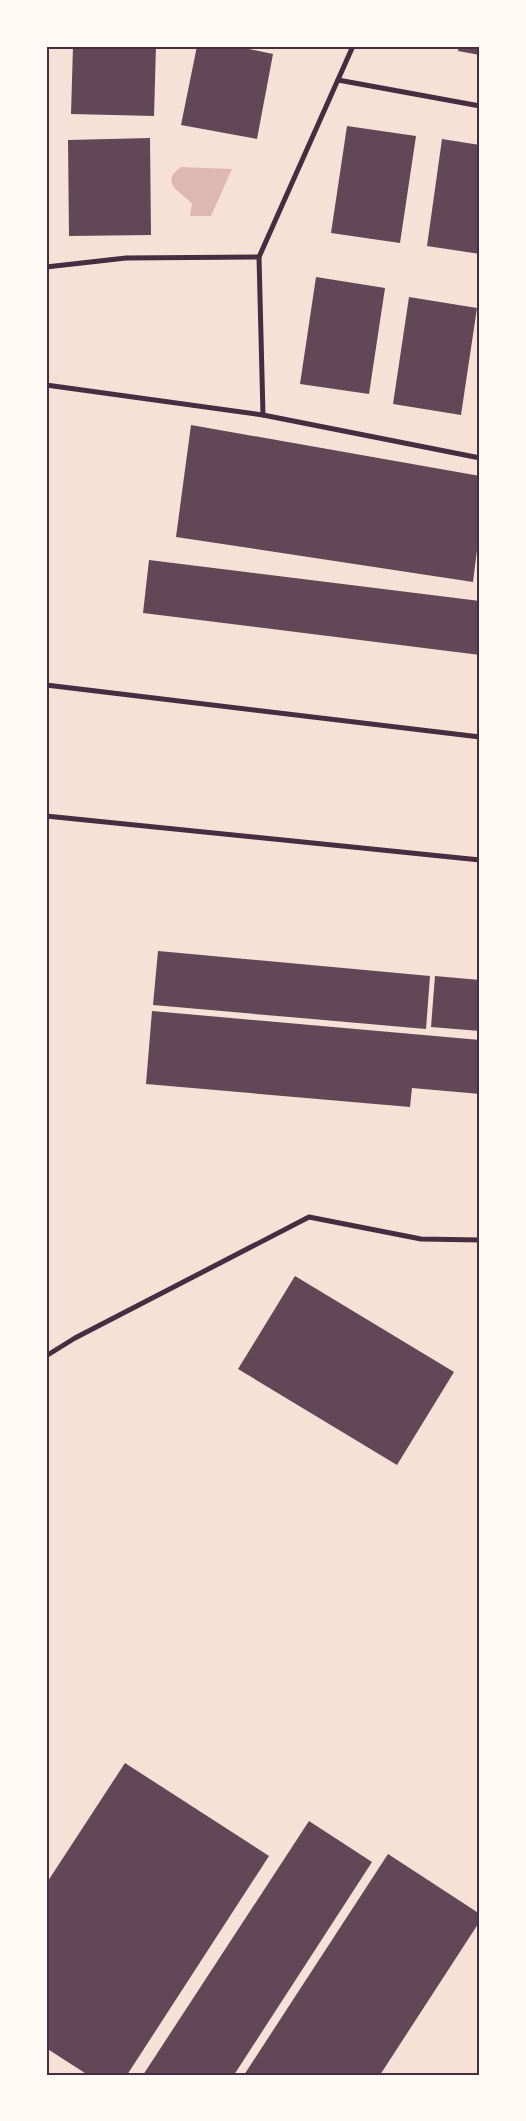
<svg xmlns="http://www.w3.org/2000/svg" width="526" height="2121" viewBox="0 0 526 2121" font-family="Commissioner,sans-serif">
	<rect width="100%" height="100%" fill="#f7e1d7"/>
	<path fill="#dcb8b0" d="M181,167L232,169L211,216H190L192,204C182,192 158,183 181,167Z"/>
	<g fill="#644757">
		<polygon points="73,46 156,46 154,116 71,114"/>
		<polygon points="197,46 234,46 273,54 257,139 181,125"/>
		<polygon points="459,46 480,46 480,55 458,51"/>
		<polygon points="347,126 416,136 400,243 331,233"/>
		<polygon points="150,138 151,235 69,236 68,140"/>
		<polygon points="442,139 480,145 480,254 427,246"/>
		<polygon points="316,277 385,288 369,394 300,384"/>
		<polygon points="409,297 477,308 461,415 393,404"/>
		<polygon points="191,425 480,476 480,526 473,582 176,537"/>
		<polygon points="149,560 480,601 480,655 143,613"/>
		<polygon points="158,951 430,976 426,1029 153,1005"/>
		<polygon points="435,976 480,980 480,1031 431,1027"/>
		<polygon points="152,1011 480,1040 480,1094 412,1088 410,1107 146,1084"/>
		<polygon points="295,1276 454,1372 397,1465 238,1369"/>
		<polygon points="125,1763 269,1856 127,2075 88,2075 46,2048 46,1884"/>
		<polygon points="309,1821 372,1862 234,2075 143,2075"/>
		<polygon points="388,1854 480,1914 480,1921 380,2075 244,2075"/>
	</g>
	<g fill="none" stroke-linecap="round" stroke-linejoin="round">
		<g stroke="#4a2c40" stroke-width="5">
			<polyline points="338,80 480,106"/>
			<polyline points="259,257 263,415"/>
			<polyline points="46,267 126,258 259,257 353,46"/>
			<polyline points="46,385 263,415 480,458"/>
			<polyline points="46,685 480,737"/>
			<polyline points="46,816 480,860"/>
			<polyline points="46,1356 75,1338 309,1217 421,1239 480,1240"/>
		</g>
	</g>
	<rect width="526" height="2121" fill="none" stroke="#fffaf5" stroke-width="95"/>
	<rect x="48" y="48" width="430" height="2026" fill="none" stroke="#4a2c40" stroke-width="2"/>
</svg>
